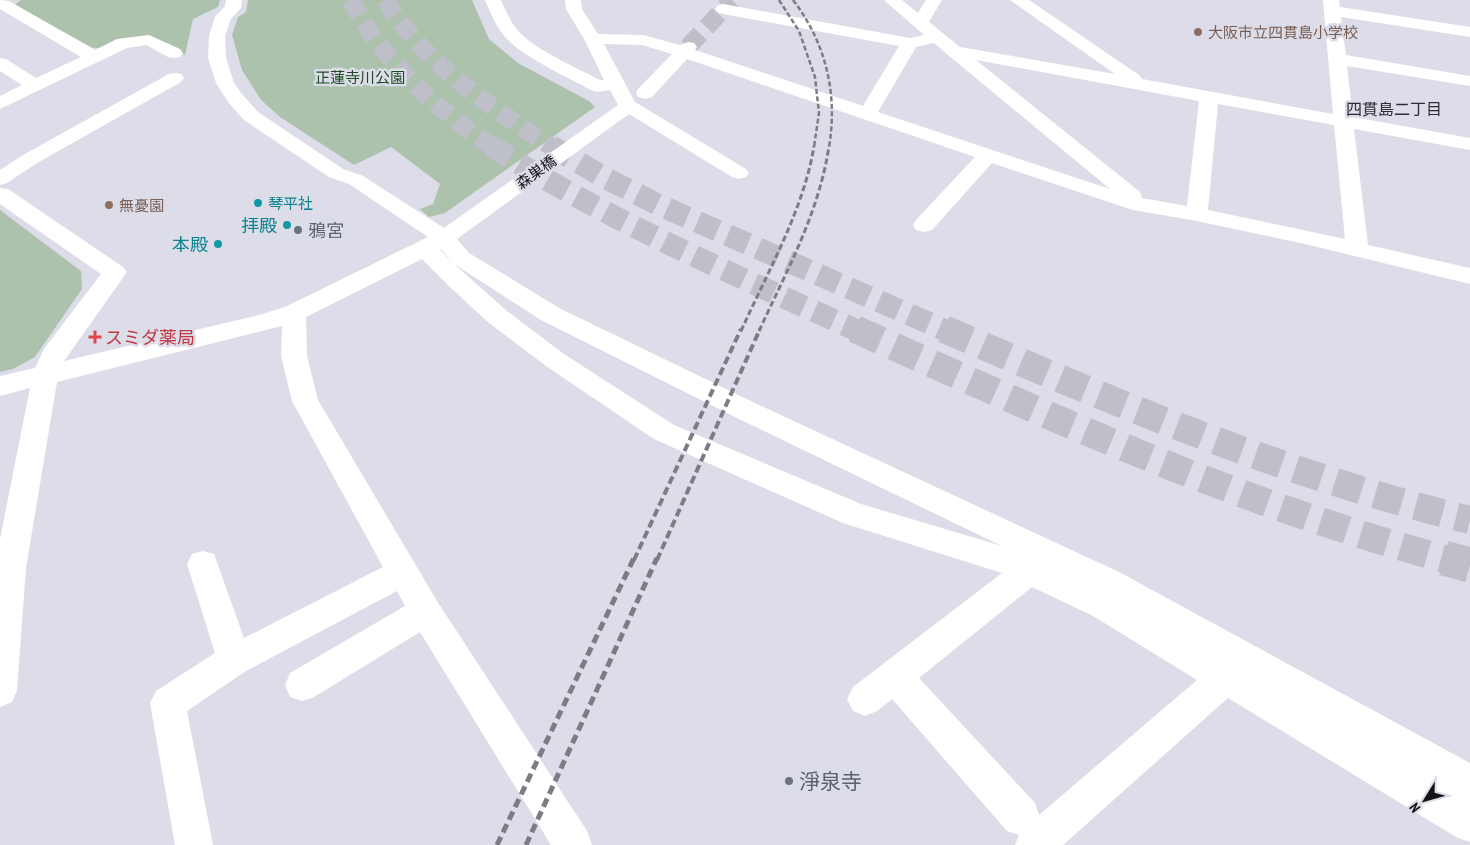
<svg xmlns="http://www.w3.org/2000/svg" width="1470" height="845" viewBox="0 0 1470 845" font-family="'PT Sans Narrow','Noto Sans JP',sans-serif">
	<rect width="100%" height="100%" fill="#dddde9"/>
	<g fill="#adc2ad">
		<polygon points="21,0 220,0 218,7 193,19 185,55 151,36 102,48 93,48 14,5"/>
		<polygon points="248,0 472,0 489,39 518,63 589,101 595,107 445,213 429,217 420,209 433,204 440,184 391,147 354,165 280,117 261,100 242,70 232,35 238,17 246,12"/>
		<polygon points="0,210 81,271 82,289 35,357 13,369 0,372"/>
	</g>
	<g fill="none" stroke-linecap="round" stroke-linejoin="round">
		<polyline stroke="#bfbfca" stroke-width="18" stroke-dasharray="18 9" stroke-linecap="butt" points="688,47 732,0"/>
		<g stroke="#bfbfca" stroke-width="18" stroke-dasharray="18 9" stroke-linecap="butt">
			<path d="M350,0C359,14 367,29 377,42C409,83 450,119 493,147"/>
			<path d="M385,0C424,64 491,107 552,147"/>
		</g>
		<g stroke="#bfbfca" stroke-width="22" stroke-dasharray="22 11" stroke-linecap="butt">
			<path d="M491,146C607,220 733,274 858,331"/>
			<polyline points="551,146 607,179 659,205 947,331"/>
		</g>
		<g stroke="#bfbfca" stroke-width="28" stroke-dasharray="28 14" stroke-linecap="butt">
			<path d="M855,329C1050,417 1242,505 1449,560"/>
			<path d="M944,329C1115,403 1288,476 1470,520"/>
		</g>
		<polyline stroke="#bfbfca" stroke-width="35" stroke-dasharray="35 18" stroke-linecap="butt" points="1444,558 1470,565"/>
		<g fill="#fff" fill-rule="evenodd">
			<polygon points="0,0 9,1 95,50 117,39 149,35 180,49 183,53 180,57 174,58 168,57 146,45 127,48 0,109 0,96 22,85 0,71 0,58 6,59 36,78 81,57 0,9"/>
			<path d="M226,0H242L241,8L231,19L225,36L226,58L234,83L242,94L258,112L343,169L363,176L444,228L618,105L610,90L597,92L591,90C569,78 524,57 508,40C497,29 491,14 485,0H501C506,11 511,24 520,33C538,51 577,68 600,80H604L584,39L566,9L565,0H581L582,9L598,34L643,35L680,45L688,42L694,43L697,47L695,50L863,106L899,46L723,14L717,12L715,9L717,6L723,4L910,38L924,35L884,0H902L918,13L926,0H942L929,22L960,47L1115,74L1010,0H1029L1139,75L1142,79L1333,114L1323,0H1339L1340,7L1470,27V37L1341,17L1346,55L1470,76V86L1347,66L1353,117L1470,138V150L1354,129L1368,245L1470,268V284L1305,244L1197,221L1133,210L992,163L932,230L924,232L916,230L913,225L916,220L975,157L687,59L652,97L645,99L638,97L636,93L638,89L672,54L642,45L604,44L635,102L746,169L749,173L746,177L739,179L732,177L629,114L457,239L469,253L559,308L757,404L1119,572L1470,763V842L1456,837L1228,698L1063,845H1015L1019,835L1007,831L892,699L877,711L865,716L853,711L847,699L853,687L1002,573L843,523L654,439L546,366L489,323L452,289L422,259L306,317L307,356L318,400L437,601L587,831L592,845H551L420,632L314,697L302,701L290,697L285,685L290,673L405,606L397,591L246,671L187,711L213,845H175L150,703L156,691L215,653L187,564L192,554L203,551L214,554L244,638L383,567L292,401L281,356L282,326L57,382L26,568L17,690L12,702L0,707V539L30,388L0,396V376L35,368L44,349L101,274L0,204V188L8,189L123,267L127,272L64,361L259,315L285,307L428,237L349,184L329,177L244,120L228,102L216,83L208,58L209,36L215,17L225,6ZM934,43L948,55L1110,189L878,112L916,47ZM976,60L1199,101L1187,206L1142,198L1140,192ZM1218,104L1334,125L1345,239L1208,210ZM441,249L452,262L440,250ZM454,264L541,320L737,418L1002,546L861,504L674,425L564,354L507,311ZM1032,587L1093,616L1197,680L1039,815L1035,803L919,678Z"/>
			<polygon points="175,73 181,74 184,78 181,82 37,163 7,183 0,185 0,170 23,155 169,74"/>
		</g>
		<g stroke="#7c7c84" stroke-width="2.5" stroke-dasharray="5 2.5" stroke-linecap="butt">
			<polyline points="779,0 799,31 815,77 819,113 814,147"/>
			<path d="M793,0C826,43 838,94 829,147"/>
		</g>
		<g stroke="#7c7c84" stroke-width="3" stroke-dasharray="6 3" stroke-linecap="butt">
			<path d="M741,331C767,273 804,209 814,146"/>
			<path d="M759,331C787,270 819,213 829,146"/>
		</g>
		<g stroke="#7c7c84" stroke-width="4" stroke-dasharray="8 4" stroke-linecap="butt">
			<polyline points="634,560 741,329"/>
			<polyline points="657,560 760,329"/>
		</g>
		<g stroke="#7c7c84" stroke-width="5" stroke-dasharray="9 5" stroke-linecap="butt">
			<polyline points="497,845 634,558"/>
			<polyline points="526,845 657,558"/>
		</g>
	</g>
	<g fill="#8d6e63" stroke="#dddde9" stroke-width="2">
		<circle cx="1198" cy="32" r="5"/>
		<circle cx="109" cy="205" r="5"/>
	</g>
	<g fill="#0f9aa8" stroke="#dddde9" stroke-width="2">
		<circle cx="258" cy="203" r="5"/>
		<circle cx="287" cy="225" r="5"/>
		<circle cx="218" cy="244" r="5"/>
	</g>
	<g fill="#6b7280" stroke="#dddde9" stroke-width="2">
		<circle cx="298" cy="230" r="5"/>
		<circle cx="789" cy="781" r="5"/>
	</g>
	<path fill="#e0444e" stroke="#dddde9" stroke-width="2" d="M92.5 329.5h5v5h5v5h-5v5h-5v-5h-5v-5h5z"/>
	<g text-anchor="middle" dominant-baseline="central" stroke-width="5" stroke-linejoin="round" paint-order="stroke">
		<g font-size="15" fill="#785e54" stroke="#dddde9" text-anchor="start">
			<text x="1208" y="32">大阪市立四貫島小学校</text>
			<text x="119" y="205">無憂園</text>
		</g>
		<g font-size="15" fill="#1c4b21" stroke="#dddde9">
			<text x="360" y="77">正蓮寺川公園</text>
		</g>
		<g font-size="15" fill="#141417" stroke="#dddde9">
			<text transform="translate(536 172) rotate(-36)">森巣橋</text>
		</g>
		<g font-size="15" fill="#0d838f" stroke="#dddde9" text-anchor="start">
			<text x="268" y="203">琴平社</text>
		</g>
		<g font-size="16" fill="#2d2d36" stroke="#dddde9">
			<text x="1394" y="109">四貫島二丁目</text>
		</g>
		<g font-size="18" fill="#0d838f" stroke="#dddde9" text-anchor="end">
			<text x="277" y="225">拝殿</text>
			<text x="208" y="244">本殿</text>
		</g>
		<g font-size="18" fill="#5b616d" stroke="#dddde9" text-anchor="start">
			<text x="308" y="230">鴉宮</text>
		</g>
		<g font-size="18" fill="#be3a42" stroke="#dddde9" text-anchor="start">
			<text x="105" y="337">スミダ薬局</text>
		</g>
		<g font-size="21" fill="#5b616d" stroke="#dddde9" text-anchor="start">
			<text x="799" y="781">淨泉寺</text>
		</g>
	</g>
	<g transform="translate(1425 800) rotate(233)" stroke="#dddde9" stroke-width="4" paint-order="stroke">
	<path d="M0-4L9 19L0 12L-9 19Z" fill="#141417"/>
	<text y="-8" font-size="14" font-weight="bold" text-anchor="middle" fill="#141417">N</text>
	</g>
</svg>
